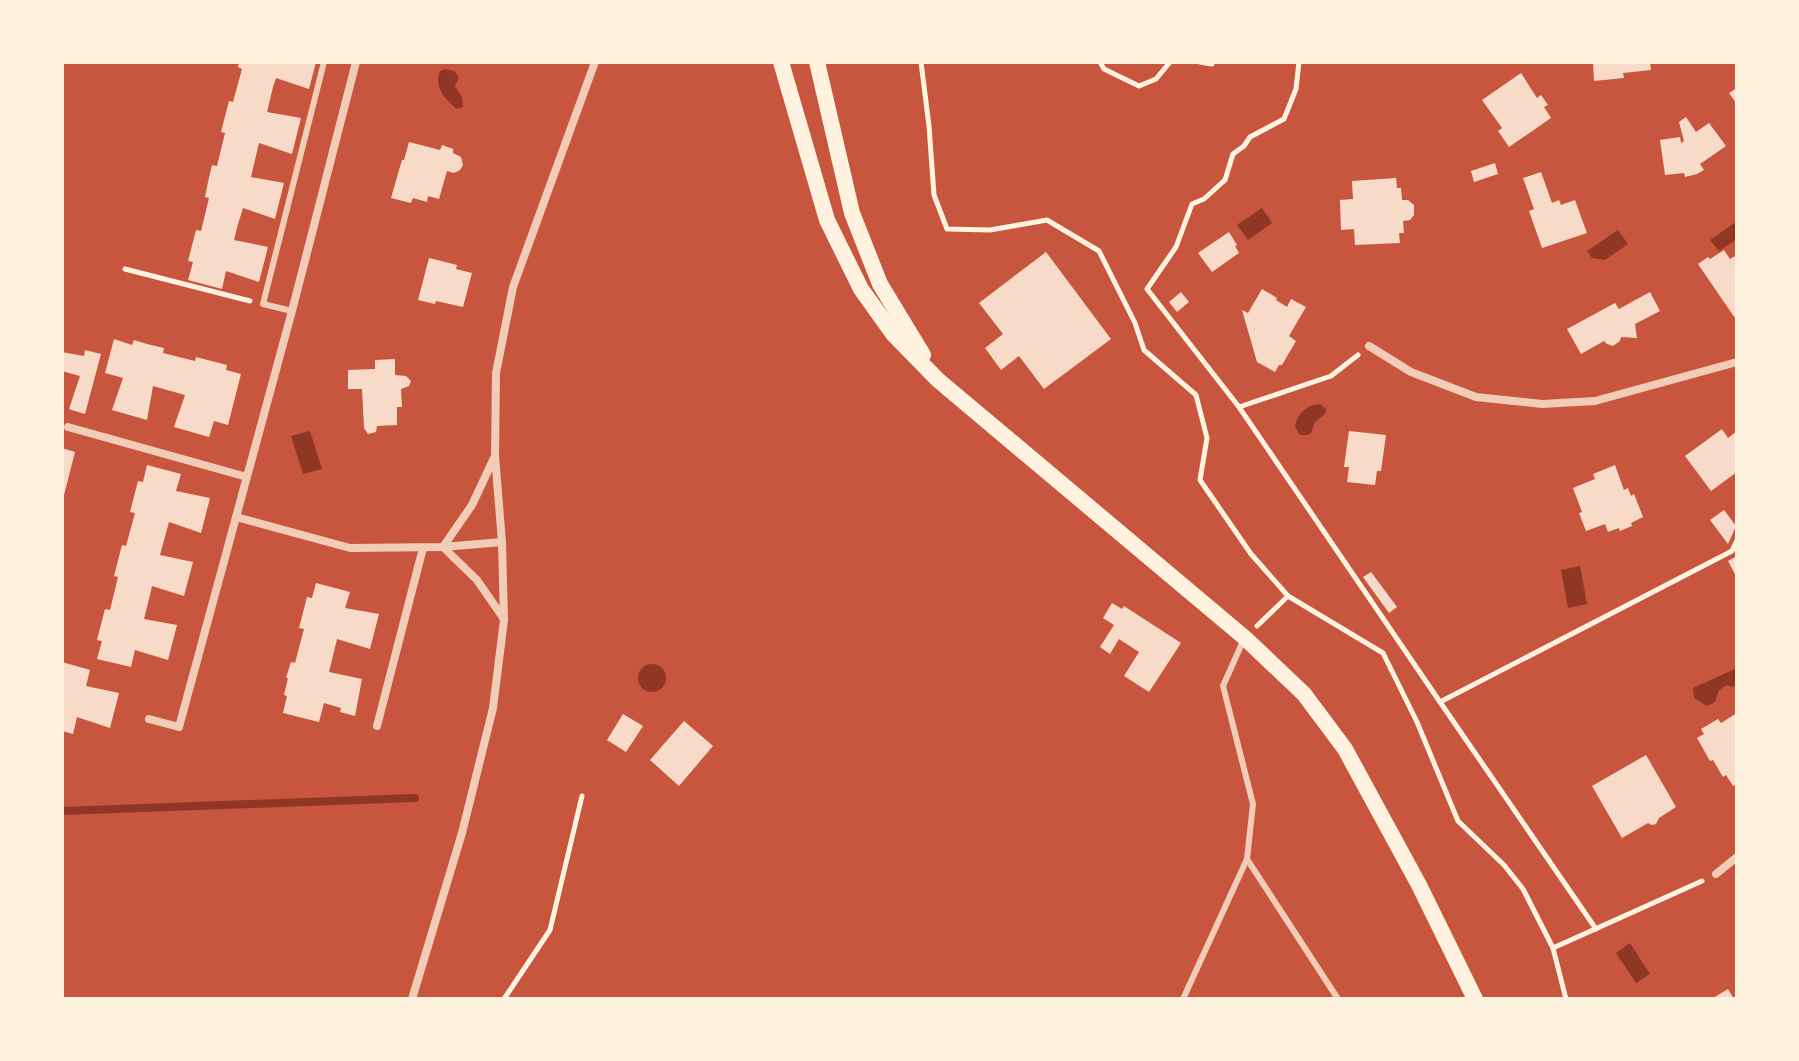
<svg xmlns="http://www.w3.org/2000/svg" width="1799" height="1061" viewBox="0 0 1799 1061" font-family="Literata,serif">
	<rect width="100%" height="100%" fill="#c8553d"/>
	<g fill="#8f3625">
		<path d="M445,69L454,71L459,77L455,86L462,97L463,107L457,109C446,100 433,87 440,71Z"/>
		<polygon points="1262,208 1272,223 1248,240 1237,225"/>
		<polygon points="1736,222 1737,239 1719,251 1710,240"/>
		<polygon points="1618,230 1628,244 1605,260 1592,258 1587,251"/>
		<path d="M1320,404L1326,409L1325,414L1315,422L1311,433L1307,435H1300L1295,427C1297,413 1307,405 1320,404Z"/>
		<polygon points="310,431 322,469 303,474 291,436"/>
		<polygon points="1580,566 1587,604 1568,608 1561,570"/>
		<circle cx="652" cy="678" r="14"/>
		<polygon points="1737,668 1737,685 1732,687 1727,685 1719,690 1715,702 1707,706 1694,698 1693,688"/>
		<polygon points="1630,943 1650,974 1636,983 1616,953"/>
	</g>
	<g fill="none" stroke-linecap="round" stroke-linejoin="round">
		<polyline stroke="#8f3625" stroke-width="8" points="62,811 415,798"/>
	</g>
	<g fill="#f7dbc8">
		<polygon points="239,62 316,62 309,89 276,78 273,87 267,112 301,118 292,154 259,143 251,177 284,183 275,219 243,208 238,224 234,240 268,247 259,282 226,271 222,289 188,280 193,262 188,261 196,230 201,231 209,198 205,197 208,182 212,165 217,166 225,133 221,132 229,101 233,102 242,69 238,67"/>
		<polygon points="1593,62 1650,62 1651,70 1623,73 1624,78 1594,81"/>
		<polygon points="1521,73 1537,98 1541,95 1548,105 1544,107 1551,118 1509,147 1498,131 1502,128 1482,100"/>
		<polygon points="1737,88 1737,104 1729,93"/>
		<polygon points="1686,117 1696,132 1709,123 1726,146 1700,164 1704,170 1697,174 1685,177 1684,173 1665,175 1660,140 1680,137 1681,143 1684,141 1679,122"/>
		<polygon points="409,142 440,150 442,145 453,149 453,153 461,157 463,165 460,170 454,173 447,171 439,199 428,196 427,202 413,198 411,203 391,198 402,160 404,160"/>
		<polygon points="1495,163 1498,174 1474,182 1471,171"/>
		<polygon points="1541,172 1552,203 1559,200 1561,205 1575,200 1587,233 1542,248 1529,211 1534,209 1523,178"/>
		<polygon points="1396,178 1397,188 1401,188 1402,200 1408,200 1414,205 1414,215 1410,220 1403,221 1404,233 1399,233 1400,243 1355,245 1354,229 1341,230 1340,200 1353,199 1352,181"/>
		<polygon points="1229,232 1237,245 1235,246 1239,253 1212,272 1198,253"/>
		<polygon points="1724,250 1730,259 1737,255 1737,321 1698,264 1708,257 1710,259"/>
		<polygon points="1046,252 1111,339 1044,389 1019,356 1001,370 985,348 1003,334 979,303"/>
		<polygon points="429,258 457,265 456,269 472,273 463,307 436,301 435,304 418,300"/>
		<polygon points="1262,289 1277,298 1276,300 1287,307 1291,299 1306,307 1289,336 1296,341 1282,365 1279,365 1275,372 1257,362 1242,310 1248,313"/>
		<polygon points="1181,292 1189,302 1177,312 1169,302"/>
		<polygon points="1650,292 1660,311 1635,324 1637,338 1621,337 1620,341 1613,346 1607,344 1604,341 1581,354 1567,329 1615,303 1619,309"/>
		<polygon points="114,339 132,345 134,340 147,344 164,348 163,353 195,361 196,357 227,365 226,370 241,374 228,425 214,421 209,437 174,427 185,395 153,386 147,420 112,410 123,378 105,373"/>
		<polygon points="85,350 101,354 85,414 69,409 80,376 62,371 62,352 84,356"/>
		<polygon points="395,359 395,375 406,376 411,381 409,386 401,389 402,407 397,407 397,425 377,426 376,432 368,434 364,428 362,389 348,389 348,370 375,369 375,360"/>
		<polygon points="1722,429 1728,438 1737,431 1737,472 1711,491 1685,456"/>
		<polygon points="1349,431 1386,435 1381,471 1377,471 1375,485 1347,482 1349,467 1344,467"/>
		<polygon points="62,448 75,452 63,499 62,499"/>
		<polygon points="147,465 181,474 176,491 210,498 201,533 169,522 160,555 193,562 184,596 152,586 150,595 144,619 177,625 168,660 135,650 131,667 97,659 102,641 97,640 105,609 110,610 118,577 114,576 122,545 126,546 135,513 130,512 138,481 143,482"/>
		<polygon points="1615,465 1624,490 1628,488 1631,496 1634,494 1643,517 1631,523 1632,526 1620,531 1619,528 1608,532 1605,524 1586,531 1579,513 1582,512 1573,488 1595,479 1593,474"/>
		<polygon points="1724,510 1736,526 1728,544 1710,520"/>
		<polygon points="1737,556 1737,578 1728,561"/>
		<polygon points="1371,572 1397,607 1389,613 1363,577"/>
		<polygon points="316,583 350,592 345,608 379,614 370,649 337,639 329,672 362,679 355,716 340,712 341,708 324,703 319,722 283,713 287,696 284,695 288,678 286,678 291,662 295,663 304,629 299,628 307,597 312,598"/>
		<polygon points="1112,603 1122,609 1124,606 1181,643 1149,692 1124,676 1139,652 1119,639 1110,654 1100,647 1114,625 1103,618"/>
		<polygon points="62,662 90,670 86,686 119,693 110,728 77,717 73,734 62,731"/>
		<polygon points="1737,713 1737,784 1733,786 1726,775 1723,777 1713,760 1710,761 1697,738 1704,734 1701,729 1718,719 1721,723"/>
		<polygon points="623,714 643,726 626,752 607,740"/>
		<polygon points="684,721 713,746 679,786 650,760"/>
		<polygon points="1646,755 1676,807 1659,818 1656,824 1652,825 1648,823 1622,838 1592,786"/>
		<polygon points="1728,989 1734,999 1712,999 1718,995"/>
	</g>
	<g fill="none" stroke-linecap="round" stroke-linejoin="round">
		<g stroke="#fff3e0" stroke-width="5">
			<polyline points="921,62 929,126 934,195 947,229 990,230 1047,220 1099,251 1135,323 1144,350 1196,395 1207,438 1200,480 1251,554 1288,596 1383,653 1417,722 1458,821 1504,865 1523,889 1553,948 1566,999"/>
			<polyline points="1100,62 1104,69 1139,86 1156,79 1170,62"/>
			<polyline points="1200,62 1212,64"/>
			<polyline points="1299,62 1296,89 1284,119 1250,137 1244,146 1233,154 1225,180 1204,199 1192,204 1176,247 1147,289 1239,407 1440,702 1732,551 1737,540"/>
			<polyline points="125,269 250,301"/>
			<polyline points="1239,407 1331,376 1358,355"/>
			<polyline points="1257,626 1288,596"/>
			<polyline points="1440,702 1596,929"/>
			<polyline points="1553,948 1702,881"/>
			<polyline points="504,999 550,930 582,796"/>
		</g>
		<g stroke="#f1ccb7" stroke-width="6">
			<polyline points="292,311 263,304 324,62"/>
			<polyline points="1247,859 1338,999"/>
			<polyline points="1183,999 1247,859 1253,804 1223,686 1243,641"/>
		</g>
		<g stroke="#f1ccb7" stroke-width="8">
			<polyline points="1369,346 1411,372 1476,397 1542,404 1595,401 1737,362"/>
			<polyline points="68,427 247,477"/>
			<polyline points="236,517 350,548 443,547 502,542"/>
			<polyline points="443,547 472,505 494,458"/>
			<polyline points="443,547 477,580 504,619"/>
			<polyline points="149,719 179,727 292,311 356,62"/>
			<polyline points="377,726 423,548"/>
			<polyline points="1716,874 1737,857"/>
			<polyline points="412,999 462,833 493,708 504,620 502,542 495,456 496,373 513,287 595,62"/>
		</g>
		<g stroke="#fff3e0" stroke-width="16">
			<polyline points="781,62 827,220 861,289 894,335 938,380 1245,638 1304,694 1345,749 1419,885 1475,999"/>
			<polyline points="817,62 852,213 880,284 923,355"/>
		</g>
	</g>
	<rect width="1799" height="1061" fill="none" stroke="#fff3e0" stroke-width="128"/>
</svg>
